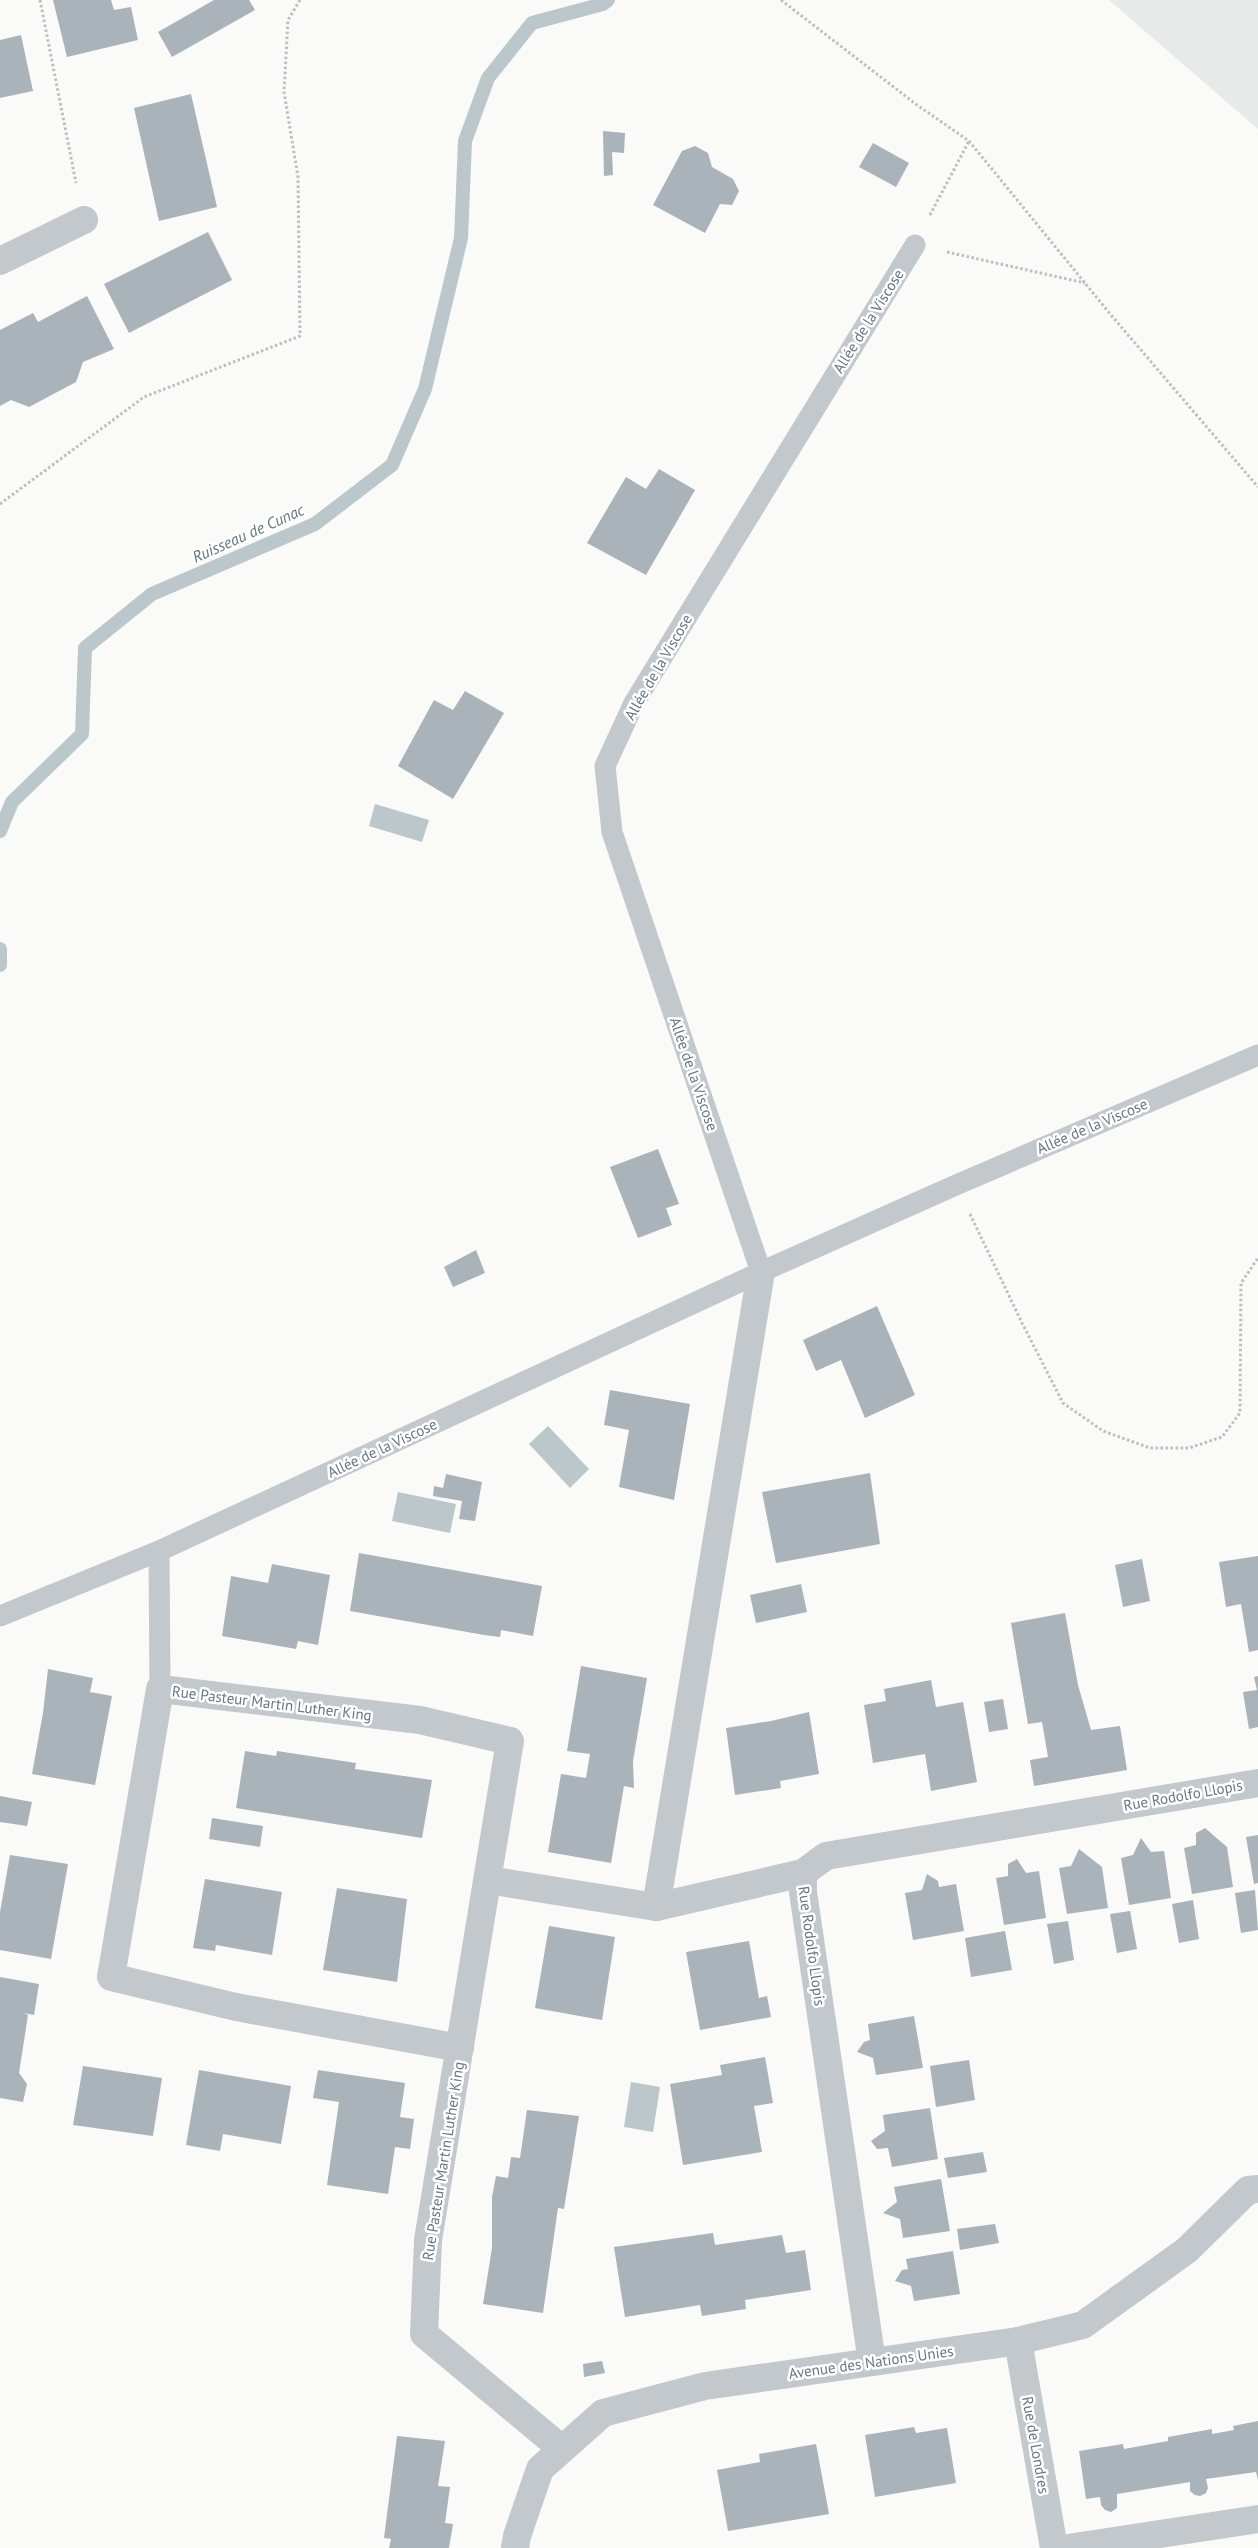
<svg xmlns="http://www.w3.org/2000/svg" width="1258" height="2548" viewBox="0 0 1258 2548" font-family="'PT Sans',sans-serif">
	<rect width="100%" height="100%" fill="#fafaf8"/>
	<polygon fill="#e8e9e9" points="1109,0 1258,0 1258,129"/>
	<g fill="#bbc7cb">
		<polygon points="375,804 429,820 422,842 369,826"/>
		<polygon points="548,1426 589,1469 570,1488 529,1444"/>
		<polygon points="398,1492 456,1504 450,1533 392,1521"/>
		<polygon points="631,2082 660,2087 653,2132 624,2127"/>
	</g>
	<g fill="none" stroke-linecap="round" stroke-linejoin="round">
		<g stroke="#bbc7cb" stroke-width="14">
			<polyline points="0,831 12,802 82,734 85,648 152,594 315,524 392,465 425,389 461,238 465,141 488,78 532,23 603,4 608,0"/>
			<polyline points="0,949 0,965"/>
		</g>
	</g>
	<g fill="#aab3b9">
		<polygon points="53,0 111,0 114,10 131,7 138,40 67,57"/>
		<polygon points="214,0 249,0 255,10 172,57 158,32"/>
		<polygon points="21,35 33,91 0,98 0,40"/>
		<polygon points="191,94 217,207 159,221 134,108"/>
		<polygon points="603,131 625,133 624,153 612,152 613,175 604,176"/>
		<polygon points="873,143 909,163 896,187 859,167"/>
		<polygon points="695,146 708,153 712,167 733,179 739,191 732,205 720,204 705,233 653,205 682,151"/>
		<polygon points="208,232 232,280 129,333 104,284"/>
		<polygon points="87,296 114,349 83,362 76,382 29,407 11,400 0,406 0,330 33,313 38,322"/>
		<polygon points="659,469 695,490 646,575 587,543 626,477 646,489"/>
		<polygon points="465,691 504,713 453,799 398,766 434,700 453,710"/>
		<polygon points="658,1149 679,1204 666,1208 672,1225 638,1238 610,1167"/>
		<polygon points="476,1250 485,1273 453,1287 444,1267"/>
		<polygon points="877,1306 915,1395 865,1418 841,1360 816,1371 803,1340"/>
		<polygon points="610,1390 690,1404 674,1500 619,1487 629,1430 604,1425"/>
		<polygon points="870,1473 880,1544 776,1563 762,1492"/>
		<polygon points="446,1474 482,1482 475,1521 459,1519 462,1501 433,1496 434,1486 443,1488"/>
		<polygon points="359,1553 542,1586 533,1636 501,1630 500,1637 484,1635 350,1611"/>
		<polygon points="1258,1556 1258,1650 1249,1652 1241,1604 1226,1607 1219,1562"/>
		<polygon points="1142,1559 1150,1601 1123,1607 1115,1565"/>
		<polygon points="272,1564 330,1575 318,1645 298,1641 296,1649 222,1636 231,1576 268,1583"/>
		<polygon points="801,1584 807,1612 756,1623 750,1595"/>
		<polygon points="1065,1613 1078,1685 1091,1730 1120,1726 1127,1770 1034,1786 1030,1760 1048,1757 1042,1722 1028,1724 1011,1623"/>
		<polygon points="581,1666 647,1678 633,1761 634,1788 624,1786 611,1863 548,1852 561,1774 586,1778 590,1754 567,1751"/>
		<polygon points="48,1669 93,1678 90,1692 112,1696 95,1785 32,1774 43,1713"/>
		<polygon points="1258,1676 1258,1727 1249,1729 1243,1692 1257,1690 1254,1677"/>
		<polygon points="931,1680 936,1707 963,1702 977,1782 931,1791 925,1754 873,1763 864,1705 886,1701 884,1689"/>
		<polygon points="1003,1699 1008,1729 989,1732 984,1702"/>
		<polygon points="809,1712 819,1774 780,1781 781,1788 735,1795 726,1728 771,1721"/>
		<polygon points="245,1751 276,1756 277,1751 356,1763 355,1769 432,1780 422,1838 236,1808"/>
		<polygon points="0,1796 32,1802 27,1826 0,1822"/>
		<polygon points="212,1818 263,1826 260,1847 209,1839"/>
		<polygon points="1205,1828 1227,1847 1233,1887 1192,1894 1184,1848 1196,1845 1196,1833"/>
		<polygon points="1258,1835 1258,1883 1254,1884 1246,1837"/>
		<polygon points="1141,1838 1151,1852 1164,1851 1171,1898 1129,1905 1121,1858 1133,1855"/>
		<polygon points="1079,1849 1102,1867 1108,1908 1067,1914 1059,1868 1071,1866"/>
		<polygon points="10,1855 68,1864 51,1959 0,1950 0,1912"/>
		<polygon points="1017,1859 1026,1873 1039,1871 1046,1918 1004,1925 996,1878 1008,1876 1008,1864"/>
		<polygon points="927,1874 938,1881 939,1887 956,1884 964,1931 913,1940 905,1893 922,1890"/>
		<polygon points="205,1879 282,1892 272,1955 216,1945 215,1951 193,1948"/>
		<polygon points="337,1888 407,1899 397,1982 323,1970"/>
		<polygon points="1255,1890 1258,1930 1241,1933 1235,1893"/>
		<polygon points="1193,1900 1199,1939 1179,1943 1172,1904"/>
		<polygon points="1130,1911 1137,1949 1117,1953 1110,1914"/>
		<polygon points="1068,1921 1074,1960 1054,1964 1047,1924"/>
		<polygon points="549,1926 615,1937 602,2020 535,2008"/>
		<polygon points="1005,1931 1012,1970 971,1977 965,1938"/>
		<polygon points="749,1941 759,1998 767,1996 771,2017 700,2030 686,1952"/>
		<polygon points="0,1977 39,1984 34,2015 23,2013 28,2015 19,2073 27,2084 23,2102 0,2098"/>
		<polygon points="914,2016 923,2068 876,2075 873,2058 857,2052 864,2042 870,2040 868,2024"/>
		<polygon points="765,2057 773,2103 754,2106 762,2152 683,2165 670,2084 722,2075 720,2065"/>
		<polygon points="969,2060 975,2100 936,2107 930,2066"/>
		<polygon points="83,2066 162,2078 153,2136 73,2125"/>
		<polygon points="199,2070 291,2086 281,2144 223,2134 220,2151 186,2145"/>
		<polygon points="318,2070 405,2083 400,2117 414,2119 410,2149 395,2147 388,2194 327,2185 339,2102 313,2098"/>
		<polygon points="930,2108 938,2159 892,2167 888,2148 877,2149 871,2141 885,2131 883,2115"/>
		<polygon points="527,2110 579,2116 564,2209 558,2208 543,2313 483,2304 492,2248 492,2197 496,2176 508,2178 511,2157 520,2158"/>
		<polygon points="983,2152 987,2172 948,2178 944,2158"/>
		<polygon points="941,2179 950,2231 903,2238 900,2219 883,2213 897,2202 894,2187"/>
		<polygon points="995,2224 999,2243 960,2250 957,2229"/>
		<polygon points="713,2233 715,2245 782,2235 786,2253 805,2250 811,2290 745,2300 746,2309 702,2316 700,2305 625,2317 614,2247"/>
		<polygon points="953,2251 960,2294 914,2301 911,2286 895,2281 902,2270 908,2269 906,2259"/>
		<polygon points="602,2361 605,2373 584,2377 583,2364"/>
		<polygon points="1258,2421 1258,2480 1256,2472 1206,2479 1208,2488 1206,2493 1200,2496 1195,2495 1190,2491 1190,2482 1117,2494 1117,2508 1111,2512 1105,2510 1101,2505 1100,2497 1086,2499 1079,2451 1123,2444 1124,2449 1168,2441 1168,2437 1212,2429 1212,2434 1234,2430 1233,2426"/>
		<polygon points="914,2427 916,2433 947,2428 956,2483 875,2497 865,2435"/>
		<polygon points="397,2436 445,2441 438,2486 450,2487 445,2523 453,2524 449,2548 389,2548 391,2539 384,2538"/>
		<polygon points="816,2444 829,2514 728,2531 717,2470 760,2462 759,2454"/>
	</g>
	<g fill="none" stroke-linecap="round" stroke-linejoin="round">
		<g stroke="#bbbfc2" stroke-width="3" stroke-dasharray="2.5 2.5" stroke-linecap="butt">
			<polyline points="40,0 76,183"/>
			<polyline points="781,0 917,105 969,141 1111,315 1258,487"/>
			<polyline points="930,215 969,141"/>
			<polyline points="947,252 1085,283"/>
			<polyline points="0,504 144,397 300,336 298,177 284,92 288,20 300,0"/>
			<polyline points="970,1214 1022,1323 1063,1403 1103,1431 1150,1448 1189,1448 1222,1437 1240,1413 1241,1283 1258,1258"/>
		</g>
		<g stroke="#c3c8cc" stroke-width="21">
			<polyline points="761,1272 612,832 605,766 634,703 915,245"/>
			<polyline points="159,1551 160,1689"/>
			<polyline points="0,1616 159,1551 761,1272 956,1185 1258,1055"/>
		</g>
		<g stroke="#c3c8cc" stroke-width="28">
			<polyline points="0,261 84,220"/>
			<polyline points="488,1880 656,1907 803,1873"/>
			<polyline points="656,1907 761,1272"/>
			<polyline points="460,2048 236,2007 111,1977 160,1689 420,1720 510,1741 428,2240 424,2334 562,2449"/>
			<polyline points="1018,2341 1054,2548"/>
			<polyline points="872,2362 803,1892 803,1873 826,1856 1258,1783"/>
			<polyline points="515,2548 517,2536 540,2469 603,2413 705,2386 1018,2341 1083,2325 1187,2250 1248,2190 1258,2189"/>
			<polyline points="1068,2548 1258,2519"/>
		</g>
	</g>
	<g text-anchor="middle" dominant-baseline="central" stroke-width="5" stroke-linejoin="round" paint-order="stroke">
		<g font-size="15" fill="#657683" stroke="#fff">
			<text transform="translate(868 321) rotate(-58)">Allée de la Viscose</text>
			<text transform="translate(658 667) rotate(-60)">Allée de la Viscose</text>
			<text transform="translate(694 1074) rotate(71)">Allée de la Viscose</text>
			<text transform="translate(1092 1126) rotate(-23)">Allée de la Viscose</text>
			<text transform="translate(382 1448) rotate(-25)">Allée de la Viscose</text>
			<text transform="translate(272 1703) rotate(7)">Rue Pasteur Martin Luther King</text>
			<text transform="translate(1183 1795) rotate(-10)">Rue Rodolfo Llopis</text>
			<text transform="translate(812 1946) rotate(82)">Rue Rodolfo Llopis</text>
			<text transform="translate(443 2161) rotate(-81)">Rue Pasteur Martin Luther King</text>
			<text transform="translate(871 2362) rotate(-8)">Avenue des Nations Unies</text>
			<text transform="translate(1036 2445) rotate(80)">Rue de Londres</text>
		</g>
		<g font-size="16" font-style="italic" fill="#60757c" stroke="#fff">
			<text transform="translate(248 533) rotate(-24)">Ruisseau de Cunac</text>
		</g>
	</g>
</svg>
